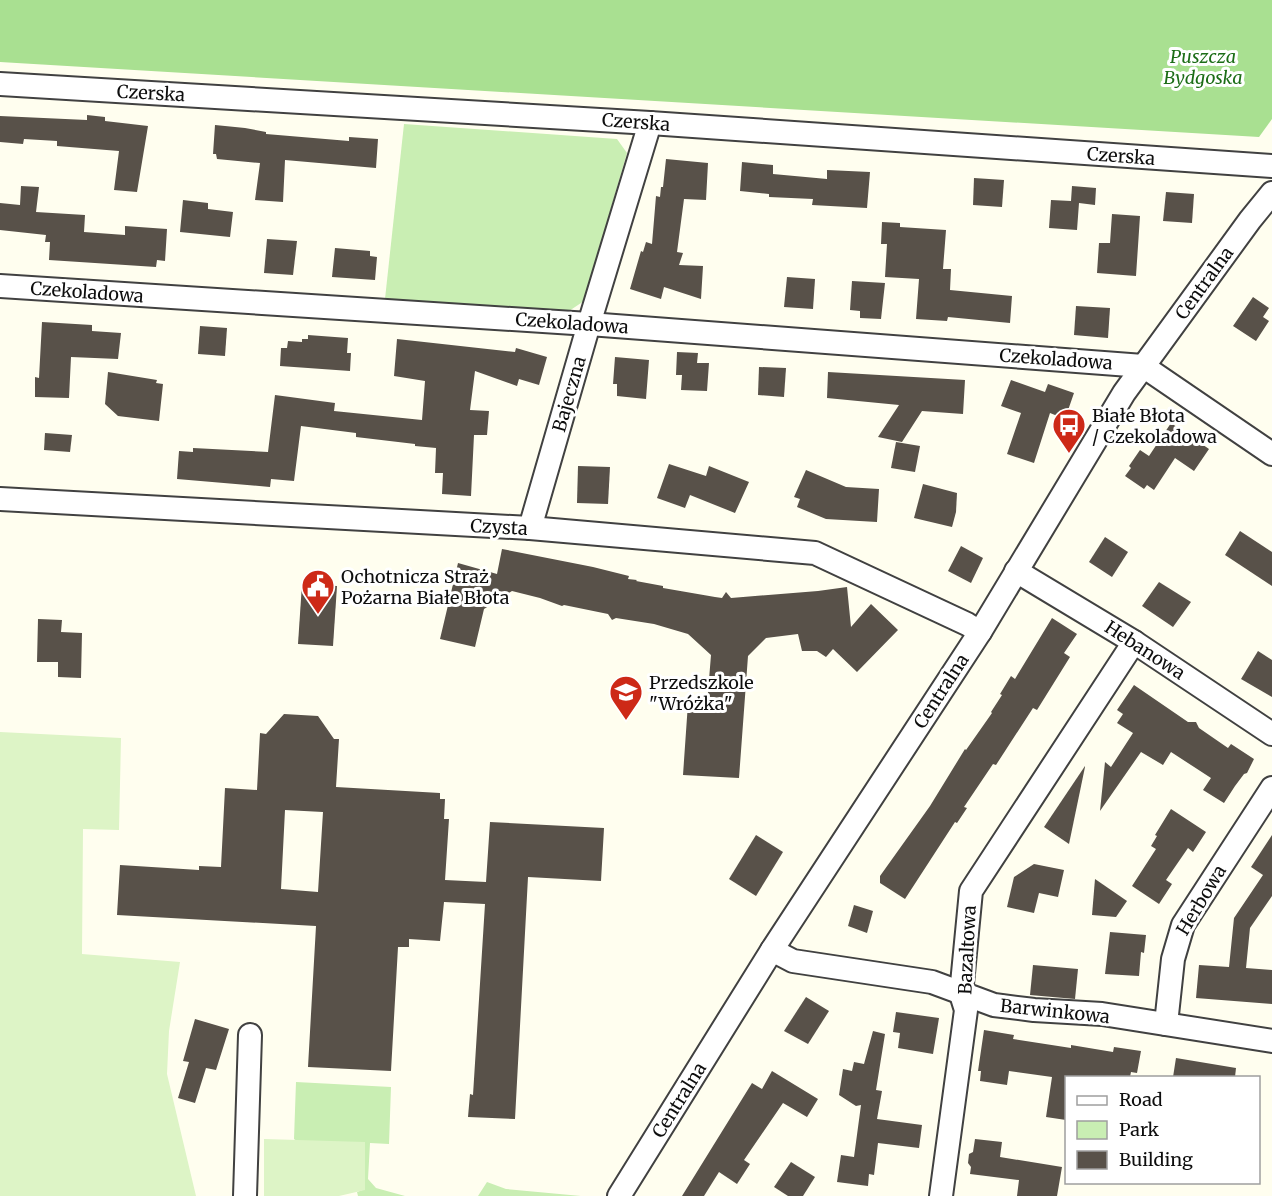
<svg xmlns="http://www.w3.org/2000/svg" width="1272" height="1196" viewBox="0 0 1272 1196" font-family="Merriweather,serif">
	<rect width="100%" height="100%" fill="#fffeef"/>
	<g fill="#c9eeb3">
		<polygon points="404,124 617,139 627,153 584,301 569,311 385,299"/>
		<polygon points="296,1082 391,1087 389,1144 370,1143 368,1179 376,1188 405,1196 358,1196 357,1192 365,1189 294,1139"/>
		<polygon points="487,1182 506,1189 581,1196 478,1196"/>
	</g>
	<polygon fill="#a9e091" points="0,0 1272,0 1272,119 1259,137 0,62"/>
	<g fill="#ddf4c6">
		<polygon points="0,732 121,738 119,830 83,829 82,954 180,962 169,1031 167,1074 196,1196 0,1196"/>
		<polygon points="264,1139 365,1142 365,1190 339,1196 264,1196"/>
	</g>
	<g fill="#585149" fill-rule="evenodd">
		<polygon points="87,115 105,117 105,121 148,126 137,192 114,190 119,151 57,146 57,141 24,139 23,144 0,142 0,116 87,120"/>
		<polygon points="215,125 245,128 266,132 266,134 349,141 349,137 378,139 376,168 285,160 283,202 255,200 260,163 217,159 216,154 213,154"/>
		<polygon points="666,159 708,163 706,200 684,199 677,252 683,253 679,265 703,266 701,299 664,287 661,299 630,289 641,251 643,252 646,242 652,244 656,196 660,197 661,187 663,187"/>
		<polygon points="742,162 773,165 773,174 827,179 827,170 870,172 867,208 812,205 813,199 769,197 769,194 740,191"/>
		<polygon points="974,178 1004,180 1002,207 973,205"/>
		<polygon points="21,186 39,187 36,212 85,215 84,232 125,235 125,226 167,229 165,261 157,260 156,267 49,260 50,242 45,242 46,235 0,230 0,203 20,205"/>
		<polygon points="1072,186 1096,188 1095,205 1079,203 1077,230 1049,228 1051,200 1071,201"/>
		<polygon points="1166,192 1194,194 1192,223 1163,221"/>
		<polygon points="183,200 208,203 208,209 233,212 230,237 180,232"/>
		<polygon points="1112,214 1140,216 1136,276 1097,273 1099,243 1110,243"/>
		<polygon points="882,222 900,223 900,227 946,230 943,269 951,269 950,290 1012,296 1010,323 948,317 947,321 916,319 919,279 885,277 887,244 881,244"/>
		<polygon points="267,239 297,241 293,275 264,273"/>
		<polygon points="335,248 370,251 370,256 377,257 375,280 332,277"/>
		<polygon points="787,277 815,279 813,309 784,307"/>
		<polygon points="852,281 885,283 881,319 860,318 860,311 850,310"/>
		<polygon points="1253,297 1269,308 1263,317 1269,321 1256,341 1233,326"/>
		<polygon points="1076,306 1110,308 1108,338 1074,335"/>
		<polygon points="42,322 92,325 92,331 121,333 118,359 71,357 69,398 35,397 35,377 39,378"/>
		<polygon points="200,326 227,328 225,356 198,354"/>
		<polygon points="308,335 348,338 347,353 351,353 350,371 280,366 281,348 287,348 288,341 302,342 302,339 308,339"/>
		<polygon points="397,339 515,352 516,348 547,357 539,385 519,379 517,386 475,371 470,410 489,411 487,435 474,435 471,496 442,494 443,473 435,473 436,448 415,446 415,444 356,437 356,433 301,426 294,481 271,479 270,487 177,479 179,451 193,452 193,448 268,452 275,395 335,403 334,411 422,420 425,381 394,376"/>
		<polygon points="677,352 698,353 697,363 709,363 707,391 681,390 682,375 676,375"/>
		<polygon points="615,357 649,360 646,399 617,396 617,384 613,384"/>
		<polygon points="759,367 786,368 784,397 758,395"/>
		<polygon points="108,372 157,380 156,383 163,384 159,421 118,416 105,404"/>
		<polygon points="828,372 965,380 963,414 922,411 902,442 878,437 899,405 827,398"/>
		<polygon points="1011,380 1045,392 1048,384 1074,393 1065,419 1050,413 1034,463 1007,454 1021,413 1001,406"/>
		<polygon points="1171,423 1209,449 1194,471 1175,458 1154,490 1147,485 1144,489 1125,476 1131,468 1129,466 1140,450 1149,456"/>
		<polygon points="45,433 72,435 70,452 44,450"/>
		<polygon points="896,442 920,446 915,472 891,468"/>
		<polygon points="669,464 706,476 709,466 749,482 735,513 690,495 685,508 657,498"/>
		<polygon points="578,466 610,467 608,504 577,503"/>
		<polygon points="806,470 846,487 879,489 877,522 826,519 797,507 800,499 794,497"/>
		<polygon points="923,484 957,493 956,512 952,527 914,518"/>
		<polygon points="1240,531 1272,552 1272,586 1225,555"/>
		<polygon points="1105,537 1128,552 1112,577 1089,562"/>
		<polygon points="961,546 983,558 971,583 948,571"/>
		<polygon points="502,549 593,567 629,576 628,579 637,580 636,581 663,586 663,588 715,597 722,598 726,592 731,598 818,591 847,587 851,627 871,604 898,630 857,672 833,649 826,657 817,651 802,651 798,634 766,638 748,656 739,778 683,775 688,703 707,704 711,655 688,634 654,624 616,618 612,620 608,614 564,605 562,606 540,598 512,591 484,609 475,647 440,639 458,563 497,574"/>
		<polygon points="1159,582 1191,602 1173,627 1142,606"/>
		<polygon points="302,584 337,586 333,646 298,644"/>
		<polygon points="1052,618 1077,634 1064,653 1070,657 1037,710 1033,708 996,765 993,764 964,807 967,808 957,823 955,822 905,899 880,883 880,876 930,806 965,749 966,750 992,713 991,712 1002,695 1000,694 1011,676 1015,679"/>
		<polygon points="38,619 62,620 61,632 82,633 81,678 58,677 58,662 37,662"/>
		<polygon points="1258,651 1272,660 1272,697 1241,679"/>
		<polygon points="1134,685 1188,722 1196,722 1199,728 1228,748 1231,744 1254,759 1247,773 1244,774 1235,786 1224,803 1203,790 1211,778 1171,752 1163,765 1141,752 1100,811 1105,762 1111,767 1133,733 1117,723 1123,714 1117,710"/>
		<path d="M284,714L318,716L334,739H339L336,787L440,793V799H445L444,819H449L445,880L486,882L490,822L604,828L601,881L528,877L515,1119L468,1117L470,1094L473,1095L485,904L444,902L440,941L409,939V947H398L391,1071L308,1067L316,926L117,915L120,865L199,870V866L221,867L225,788L257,790L260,733L266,734ZM285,810L323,812L318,892L281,889Z"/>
		<polygon points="1085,766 1085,767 1069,844 1044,827"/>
		<polygon points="1171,809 1206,832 1193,852 1188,848 1166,880 1172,884 1159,904 1132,886 1156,849 1151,846 1157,836 1155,835"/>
		<polygon points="756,835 783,852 756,896 729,879"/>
		<polygon points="1272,835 1272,896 1250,928 1246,968 1272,970 1272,1004 1196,998 1199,965 1229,967 1234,918 1263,875 1251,867"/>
		<polygon points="1034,864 1064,870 1058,897 1039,893 1034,913 1007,907 1014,877"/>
		<polygon points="1095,879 1127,901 1116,917 1092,915"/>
		<polygon points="854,905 873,911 867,933 848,926"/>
		<polygon points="1110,932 1146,935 1144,953 1141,952 1139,976 1105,974"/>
		<polygon points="1033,965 1078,969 1075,999 1030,995"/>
		<polygon points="806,997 829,1011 808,1044 784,1031"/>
		<polygon points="896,1012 939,1018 933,1054 898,1048 900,1033 893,1032"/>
		<polygon points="195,1019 229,1029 216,1070 206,1068 195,1103 178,1098 189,1062 183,1061"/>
		<polygon points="984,1030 1014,1035 1013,1039 1071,1048 1071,1045 1113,1052 1114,1047 1141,1051 1137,1073 1131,1072 1130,1077 1066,1077 1066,1120 1046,1117 1052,1077 1009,1071 1007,1085 980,1081 981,1071 978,1071"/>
		<polygon points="873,1031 885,1034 876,1090 882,1091 877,1119 922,1125 919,1148 878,1143 874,1175 869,1174 868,1186 837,1182 841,1155 854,1157 861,1105 856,1106 839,1095 843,1069 852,1071 854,1062 864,1064"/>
		<polygon points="1176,1058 1236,1068 1235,1077 1173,1077"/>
		<polygon points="772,1071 818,1099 807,1117 783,1103 744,1160 750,1164 737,1184 719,1172 704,1196 682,1196 752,1083 762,1089"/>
		<polygon points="975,1139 1002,1142 1000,1157 1062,1167 1057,1196 1017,1196 1019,1180 970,1174 971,1167 968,1163 969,1154 973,1152"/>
		<polygon points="791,1162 815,1177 803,1196 788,1196 774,1187"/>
	</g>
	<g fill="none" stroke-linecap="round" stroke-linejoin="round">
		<defs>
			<g id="minor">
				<polyline points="0,84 650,123 1272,166"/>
				<polyline points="0,286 589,324 1143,366"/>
				<polyline points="1143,366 1272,454"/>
				<polyline points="0,499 530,528 815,553 967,624 980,632"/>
				<polyline points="530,528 589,324 650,123"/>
				<polyline points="1016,571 1134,642 1272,734"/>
				<polyline points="772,950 793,961 932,982 994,1005 1034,1010 1102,1014 1272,1041"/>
				<polyline points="1166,1024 1173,959 1183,925 1272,788"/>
				<polyline points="245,1196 250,1035"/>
				<polyline points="619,1196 772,950 980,632 1124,393 1250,220 1272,193"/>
				<polyline points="941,1196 966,1010 961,994 971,891 1134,642"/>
			</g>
		</defs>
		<use href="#minor" stroke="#414141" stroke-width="26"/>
		<use href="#minor" stroke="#fff" stroke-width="22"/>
	</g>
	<defs>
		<symbol id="bus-pin" viewBox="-11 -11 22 30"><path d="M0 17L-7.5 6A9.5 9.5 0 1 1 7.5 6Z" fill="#cd2917" stroke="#fff"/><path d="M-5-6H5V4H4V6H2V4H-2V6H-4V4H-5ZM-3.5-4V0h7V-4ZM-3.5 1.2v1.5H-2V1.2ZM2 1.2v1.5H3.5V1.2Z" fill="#fff"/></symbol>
		<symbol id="civic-pin" viewBox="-11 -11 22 30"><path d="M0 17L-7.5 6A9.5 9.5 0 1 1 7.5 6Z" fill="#cd2917" stroke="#fff"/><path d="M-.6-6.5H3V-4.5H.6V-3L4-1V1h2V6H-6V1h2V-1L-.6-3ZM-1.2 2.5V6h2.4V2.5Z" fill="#fff"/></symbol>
		<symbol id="school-pin" viewBox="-11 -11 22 30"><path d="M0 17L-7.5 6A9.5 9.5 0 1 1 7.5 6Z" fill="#cd2917" stroke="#fff"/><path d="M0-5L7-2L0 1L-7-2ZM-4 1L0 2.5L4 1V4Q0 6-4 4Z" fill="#fff"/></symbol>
	</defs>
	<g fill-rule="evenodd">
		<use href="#bus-pin" x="1050" y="406" width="38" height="52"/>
		<use href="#civic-pin" x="299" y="567" width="38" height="52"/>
		<use href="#school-pin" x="607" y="673" width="38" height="52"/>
	</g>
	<g text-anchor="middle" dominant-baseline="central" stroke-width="6" stroke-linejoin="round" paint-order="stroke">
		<g font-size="18" font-style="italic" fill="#1c6d17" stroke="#fff">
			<text x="1203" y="56">Puszcza<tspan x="1203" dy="21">Bydgoska</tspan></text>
		</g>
		<g font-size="18" fill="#0e0e0e" stroke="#fff">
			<text transform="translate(151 93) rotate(3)">Czerska</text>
			<text transform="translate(636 122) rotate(4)">Czerska</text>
			<text transform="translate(1121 156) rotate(4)">Czerska</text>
			<text transform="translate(1204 283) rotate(-54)">Centralna</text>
			<text transform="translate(87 292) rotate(4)">Czekoladowa</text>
			<text transform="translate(572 323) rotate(4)">Czekoladowa</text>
			<text transform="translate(1056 359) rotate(4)">Czekoladowa</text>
			<text transform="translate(569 394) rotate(-74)">Bajeczna</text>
			<text transform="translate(499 527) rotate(3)">Czysta</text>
			<text transform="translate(1145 650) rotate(33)">Hebanowa</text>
			<text transform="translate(941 691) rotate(-57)">Centralna</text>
			<text transform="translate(1201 900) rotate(-59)">Herbowa</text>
			<text transform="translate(967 950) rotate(-87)">Bazaltowa</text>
			<text transform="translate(1055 1011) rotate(6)">Barwinkowa</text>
			<text transform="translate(679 1100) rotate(-58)">Centralna</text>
		</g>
		<g font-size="18" fill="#0e0e0e" stroke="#fff" text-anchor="start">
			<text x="1092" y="415">Białe Błota<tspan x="1092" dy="21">/ Czekoladowa</tspan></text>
			<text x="341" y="576">Ochotnicza Straż<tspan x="341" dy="21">Pożarna Białe Błota</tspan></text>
			<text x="649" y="682">Przedszkole<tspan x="649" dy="21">"Wróżka"</tspan></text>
		</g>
	</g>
	<rect x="1065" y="1076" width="195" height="108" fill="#ffffff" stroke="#9f9f9f" stroke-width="1.5"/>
	<rect x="1077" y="1096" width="30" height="9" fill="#ffffff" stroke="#9f9f9f" stroke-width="1.5"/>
	<text x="1119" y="1106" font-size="18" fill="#0e0e0e">Road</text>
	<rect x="1077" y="1121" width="30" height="18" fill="#c9eeb3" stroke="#9f9f9f" stroke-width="1.5"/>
	<text x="1119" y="1136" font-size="18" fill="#0e0e0e">Park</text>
	<rect x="1077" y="1151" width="30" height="18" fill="#585149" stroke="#9f9f9f" stroke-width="1.5"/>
	<text x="1119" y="1166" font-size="18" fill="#0e0e0e">Building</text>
</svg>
